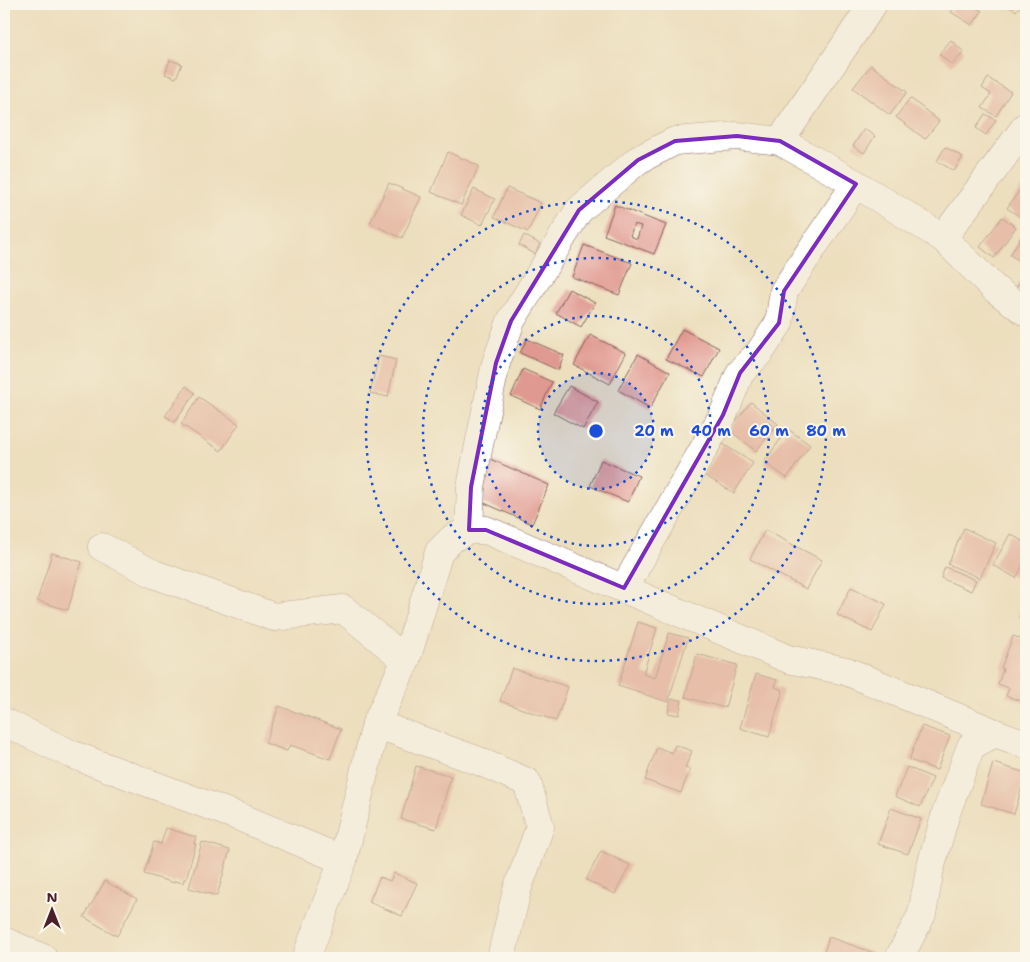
<svg xmlns="http://www.w3.org/2000/svg" width="1030" height="962" viewBox="0 0 1030 962" font-family="'Shantell Sans',sans-serif">
	<rect width="100%" height="100%" fill="#fbf7ec"/>
	<filter id="ink" filterUnits="userSpaceOnUse"><feTurbulence type="fractalNoise" baseFrequency=".02" numOctaves="2"/><feDisplacementMap in="SourceGraphic" scale="10" xChannelSelector="R" yChannelSelector="G"/><feConvolveMatrix kernelMatrix="1 2 1 2 8 2 1 2 1" color-interpolation-filters="sRGB"/></filter>
	<filter id="wash" filterUnits="userSpaceOnUse"><feTurbulence type="fractalNoise" baseFrequency=".0096" numOctaves="4" result="noise"/><feDisplacementMap in="SourceGraphic" scale="20" xChannelSelector="R" yChannelSelector="G"/><feGaussianBlur stdDeviation="1.12" result="paint"/><feColorMatrix in="noise" values="0 0 0 0 0 0 0 0 0 0 0 0 0 0 0 0 0 1.4 0 .05"/><feComposite in="paint" operator="in"/></filter>
	<g filter="url(#wash)">
		<rect width="100%" height="100%" fill="#ecdfbd"/>
		<g id="blocks">
			<g fill="#e09990" fill-rule="evenodd">
				<polygon points="957,4 970,4 982,11 972,25 951,12"/>
				<polygon points="1008,4 1022,4 1016,11"/>
				<polygon points="951,40 964,52 952,65 939,54"/>
				<polygon points="170,60 182,64 176,78 165,74"/>
				<polygon points="871,65 907,92 890,115 853,88"/>
				<polygon points="988,78 1011,92 996,116 982,108 991,94 982,88"/>
				<polygon points="910,98 939,121 925,139 896,117"/>
				<polygon points="985,114 996,120 986,135 976,128"/>
				<polygon points="864,129 875,136 864,153 853,146"/>
				<polygon points="945,147 963,157 954,171 937,161"/>
				<polygon points="448,152 479,166 461,205 431,192"/>
				<polygon points="1026,181 1026,215 1023,219 1007,208"/>
				<polygon points="389,183 421,197 402,238 370,223"/>
				<polygon points="507,188 541,203 528,232 494,217"/>
				<polygon points="474,189 495,199 482,225 461,215"/>
				<path d="M615,205L666,225L654,254L604,235ZM634,224L641,226L637,239L630,236Z"/>
				<polygon points="1002,217 1016,227 994,258 980,247"/>
				<polygon points="1026,228 1026,256 1022,262 1010,255"/>
				<polygon points="524,235 540,244 535,254 519,245"/>
				<polygon points="584,245 632,263 619,295 572,277"/>
				<polygon points="1026,272 1026,294 1016,288"/>
				<polygon points="569,289 595,303 581,327 556,313"/>
				<polygon points="682,329 719,348 704,377 666,359"/>
				<polygon points="590,335 626,353 610,384 574,365"/>
				<polygon points="527,339 564,355 558,370 520,353"/>
				<polygon points="638,354 670,372 650,408 618,390"/>
				<polygon points="379,356 396,360 388,397 370,393"/>
				<polygon points="523,369 552,382 540,409 511,396"/>
				<polygon points="186,386 195,393 175,422 165,416"/>
				<polygon points="569,386 598,402 583,429 553,413"/>
				<polygon points="199,397 239,424 221,451 181,424"/>
				<polygon points="751,402 778,424 756,451 729,430"/>
				<polygon points="788,429 810,445 787,478 764,462"/>
				<polygon points="723,444 753,463 734,493 704,475"/>
				<polygon points="490,459 549,485 532,524 473,498"/>
				<polygon points="601,460 639,476 628,502 590,486"/>
				<polygon points="964,528 996,543 980,578 948,564"/>
				<polygon points="765,530 822,560 806,589 750,559"/>
				<polygon points="1010,534 1026,543 1026,560 1016,578 993,565"/>
				<polygon points="52,553 82,562 68,610 37,601"/>
				<polygon points="945,567 976,580 971,591 941,578"/>
				<polygon points="851,587 886,604 872,632 837,615"/>
				<polygon points="1026,598 1026,620 1019,617"/>
				<polygon points="638,622 657,628 643,674 655,678 669,633 688,638 668,702 618,686"/>
				<polygon points="1013,636 1022,639 1023,636 1026,637 1026,696 1024,702 1006,696 1009,688 998,684 1003,669 1001,668"/>
				<polygon points="697,654 737,665 725,708 685,697"/>
				<polygon points="512,668 568,687 556,721 500,701"/>
				<polygon points="756,674 777,680 775,687 783,690 769,737 740,728"/>
				<polygon points="671,699 682,700 679,715 668,713"/>
				<polygon points="279,706 341,729 330,759 290,745 287,751 265,743"/>
				<polygon points="922,726 950,736 937,770 909,760"/>
				<polygon points="675,745 692,751 685,768 690,769 681,793 645,780 657,747 672,753"/>
				<polygon points="993,763 1026,773 1014,814 981,804"/>
				<polygon points="416,766 451,776 436,829 401,819"/>
				<polygon points="907,767 933,778 920,807 895,796"/>
				<polygon points="891,808 921,819 908,854 878,844"/>
				<polygon points="166,828 196,837 194,844 196,844 186,879 184,879 183,883 175,881 174,883 144,874 154,842 161,844"/>
				<polygon points="202,842 230,850 217,896 189,888"/>
				<polygon points="601,851 630,865 615,894 586,880"/>
				<polygon points="394,873 417,883 402,916 369,902 380,877 390,881"/>
				<polygon points="105,881 137,899 117,936 84,917"/>
				<polygon points="829,937 877,954 875,958 822,958"/>
			</g>
		</g>
	</g>
	<g filter="url(#ink)">
		<use href="#blocks" fill-opacity="0" stroke="#83625e" stroke-width="1"/>
		<g fill="none" stroke-linecap="round" stroke-linejoin="round">
			<defs>
				<g id="minor">
					<polyline points="780,141 873,4"/>
					<polyline points="943,238 1026,126"/>
					<polyline points="469,530 471,487 479,445 496,363 511,321 579,210 638,160 675,141 737,136 780,141 856,184 943,238 995,289 1026,312"/>
					<polyline points="102,547 154,574 274,617 343,609 406,660"/>
					<polyline points="624,588 723,415 740,373 760,352 779,323 784,291 815,244 856,184"/>
					<polyline points="4,722 71,754 242,818 343,860"/>
					<polyline points="376,724 476,760 527,782 540,827 517,890 501,958"/>
					<polyline points="4,941 43,958"/>
					<polyline points="306,958 343,860 376,724 406,660 439,552 453,538 469,530 486,530 788,659 846,671 995,733 1026,744"/>
					<polyline points="899,958 922,914 930,869 946,813 971,746 995,733"/>
				</g>
			</defs>
			<use href="#minor" stroke="#83625e" stroke-width="29"/>
			<use href="#minor" stroke="#fff" stroke-width="28"/>
		</g>
	</g>
	<path d="M0 0H1030V962H0ZM737,136L780,141L856,184L784,291L779,323L740,373L723,415L624,588L486,530H469L471,487L496,363L511,321L579,210L638,160L675,141Z" fill="#ecdfbd" fill-opacity=".55" fill-rule="evenodd"/>
	<path fill="none" stroke="#7b2cbf" stroke-width="4" stroke-linejoin="round" d="M737,136L780,141L856,184L784,291L779,323L740,373L723,415L624,588L486,530H469L471,487L496,363L511,321L579,210L638,160L675,141Z"/>
	<circle cx="596" cy="431" r="58" fill="#1d4ed8" fill-opacity=".12"/>
	<g fill="none" stroke="#1d4ed8" stroke-width="2.5" stroke-dasharray="2.5 5">
		<circle cx="596" cy="431" r="58"/>
		<circle cx="596" cy="431" r="115"/>
		<circle cx="596" cy="431" r="173"/>
		<circle cx="596" cy="431" r="230"/>
	</g>
	<circle cx="596" cy="431" r="8" fill="#1d4ed8" stroke="#fbf7ec" stroke-width="2.5"/>
	<g font-size="15" text-anchor="middle" font-weight="bold" fill="#1d4ed8" stroke="#fbf7ec" stroke-width="4" stroke-linejoin="round" paint-order="stroke">
		<text x="654" y="436">20 m</text>
		<text x="711" y="436">40 m</text>
		<text x="769" y="436">60 m</text>
		<text x="826" y="436">80 m</text>
	</g>
	<rect width="1030" height="962" fill="none" stroke="#fbf7ec" stroke-width="20"/>
	<g transform="translate(52 910)" stroke="#fbf7ec" stroke-width="4" paint-order="stroke">
	<path d="M0-4L9 19L0 12L-9 19Z" fill="#4a1f2b"/>
	<text y="-8" font-size="14" font-weight="bold" text-anchor="middle" fill="#4a1f2b">N</text>
	</g>
</svg>
